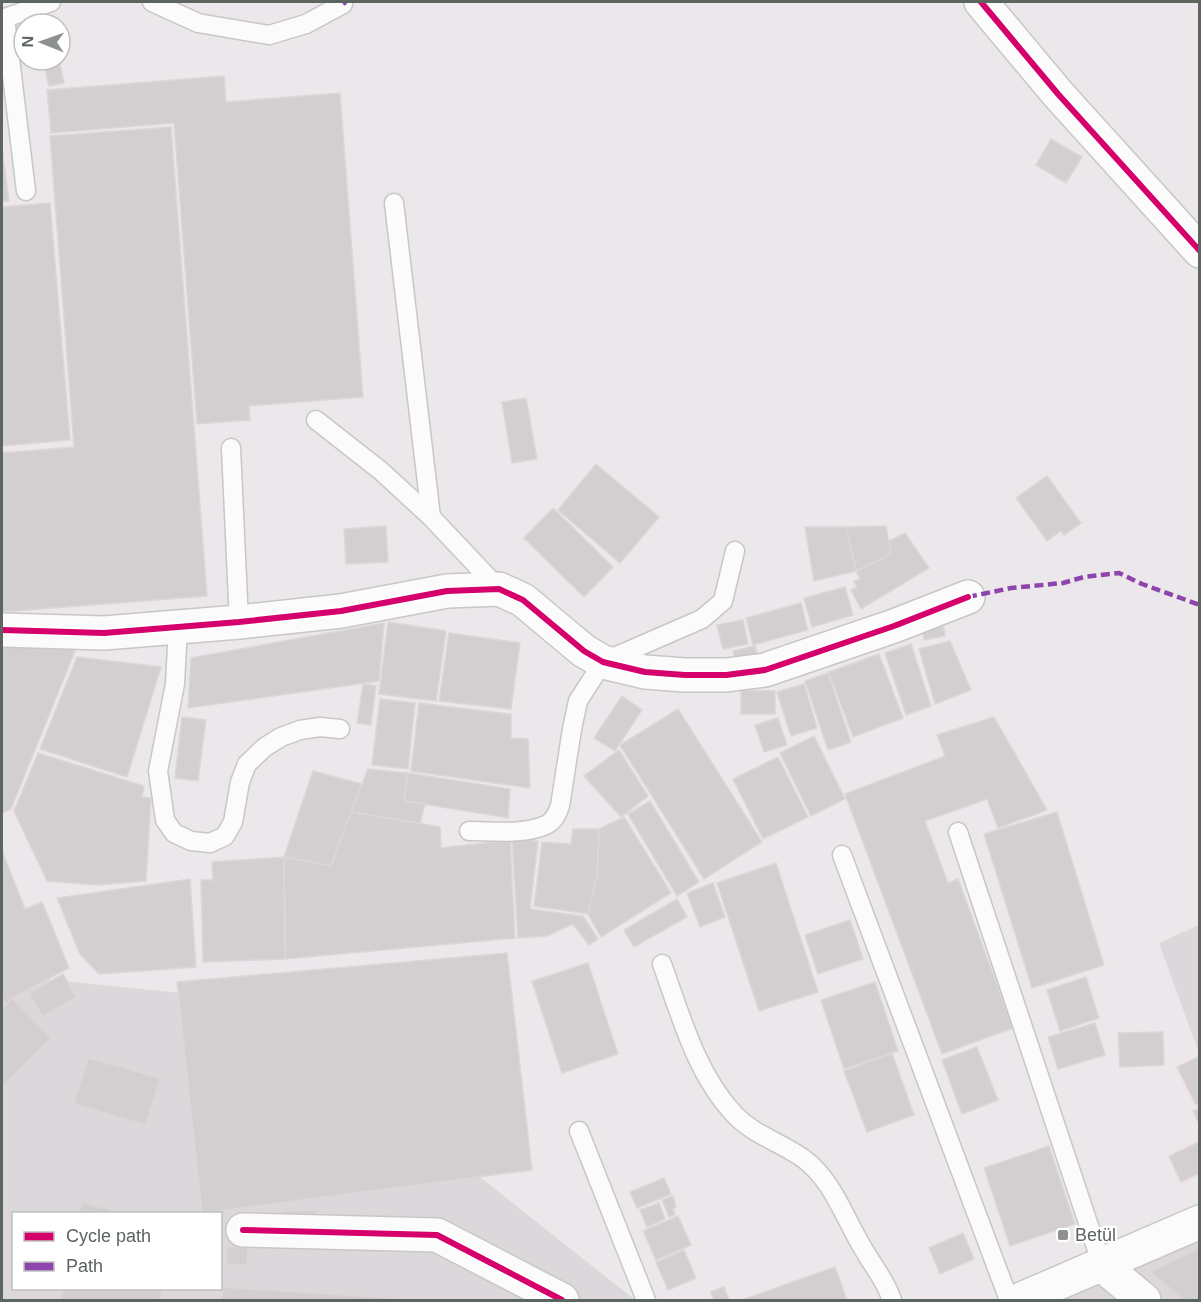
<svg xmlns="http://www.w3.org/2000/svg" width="1201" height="1302" viewBox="0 0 1201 1302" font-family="Arial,sans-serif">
	<rect width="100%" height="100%" fill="#ece7ea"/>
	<g fill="#dcd7da" fill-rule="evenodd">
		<polygon points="1199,925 1199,1053 1159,943"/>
		<path d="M4,975L258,1001L635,1300H2V978ZM14,1214H220V1288H14Z"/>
		<polygon points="1199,1222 1199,1300 1019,1300"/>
	</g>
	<g fill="#d3cfd1" stroke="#dcd6da" stroke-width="1.5">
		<polygon points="43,60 59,60 64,83 49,86"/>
		<polygon points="224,76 226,102 340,93 363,397 249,406 250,420 197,424 174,123 51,133 47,90"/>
		<polygon points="171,127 207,596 2,612 2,453 74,447 50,136"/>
		<polygon points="1051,139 1082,157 1066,183 1036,165"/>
		<polygon points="2,148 9,201 2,202"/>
		<polygon points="50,203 70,440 2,446 2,207"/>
		<polygon points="526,398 537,459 512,463 502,402"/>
		<polygon points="596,464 659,517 620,563 558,510"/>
		<polygon points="1047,476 1081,523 1064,535 1061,531 1047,541 1016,498"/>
		<polygon points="553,508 613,567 584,597 524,538"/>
		<polygon points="386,526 388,562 346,564 344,529"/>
		<polygon points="886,526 891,554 856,571 846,527"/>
		<polygon points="805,527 846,527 856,571 814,581"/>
		<polygon points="905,533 929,568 861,609 851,590 857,587 854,581 860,579 856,571 891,554 889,541"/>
		<polygon points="845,587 853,615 812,627 804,598"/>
		<polygon points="801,603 808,630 753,645 746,618"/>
		<polygon points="942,618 945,636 924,640 921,621"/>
		<polygon points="743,620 748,644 723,649 717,625"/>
		<polygon points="388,622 446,631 436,701 379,694"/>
		<polygon points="384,623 379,681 188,708 191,658"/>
		<polygon points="449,633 520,643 511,709 439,701"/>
		<polygon points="56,640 75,651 11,809 2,813 2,642"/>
		<polygon points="950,641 971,690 935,704 919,649"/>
		<polygon points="911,644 931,706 906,715 885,653"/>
		<polygon points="755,646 758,657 736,663 733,651"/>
		<polygon points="879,654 903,718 853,737 829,672"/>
		<polygon points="77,657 161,667 127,777 40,749"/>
		<polygon points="828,673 851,742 828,750 805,681"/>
		<polygon points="363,684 376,686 371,725 357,723"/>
		<polygon points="804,684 817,728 791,736 777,692"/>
		<polygon points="741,690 775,691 775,714 741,714"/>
		<polygon points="622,696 642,710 615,751 594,738"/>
		<polygon points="380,699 415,703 408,769 372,765"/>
		<polygon points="419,703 511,714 511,738 528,739 530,788 411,771"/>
		<polygon points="678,709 762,842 704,879 620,745"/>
		<polygon points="182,717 206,720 198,781 175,778"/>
		<polygon points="994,717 1047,810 998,828 987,799 925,821 948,883 958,879 1013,1028 942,1054 845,794 945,756 937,735"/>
		<polygon points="778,718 787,745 764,752 755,725"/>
		<polygon points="814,736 845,799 811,816 780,753"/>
		<polygon points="619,750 648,796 621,817 584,776"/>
		<polygon points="38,753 144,786 142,797 151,798 146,881 97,885 47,881 14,811"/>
		<polygon points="778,757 808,817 763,839 733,779"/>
		<polygon points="368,769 408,773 404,801 425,804 420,824 351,812"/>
		<polygon points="313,771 362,784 331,866 284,857"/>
		<polygon points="408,773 510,789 508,818 404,801"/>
		<polygon points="650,801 699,882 677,896 628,814"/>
		<polygon points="351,812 440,827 441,848 510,840 515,938 285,959 284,857 331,866"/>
		<polygon points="1057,812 1104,965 1032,988 984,834"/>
		<polygon points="624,817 671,893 601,937 588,914 597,876 599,829"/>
		<polygon points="573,829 599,829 597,876 588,914 534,906 542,842 571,844"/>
		<polygon points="512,840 538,841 530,909 583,916 598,939 589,945 573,924 547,936 518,938"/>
		<polygon points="2,851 25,909 42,902 69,968 12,998 5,1005 2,996"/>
		<polygon points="284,857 285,959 203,962 201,880 213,880 212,862"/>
		<polygon points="776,863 818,992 759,1011 717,883"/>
		<polygon points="190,879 196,967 99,974 80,954 57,898"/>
		<polygon points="713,883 725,917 700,927 687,893"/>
		<polygon points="677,899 687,917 634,947 624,930"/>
		<polygon points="850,920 863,959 818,974 805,935"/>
		<polygon points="507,953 532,1170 202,1213 177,982"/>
		<polygon points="588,963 618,1054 562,1073 532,981"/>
		<polygon points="63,974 76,997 43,1017 29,993"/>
		<polygon points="1086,977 1099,1018 1060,1031 1047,990"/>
		<polygon points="875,982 898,1051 844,1069 821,1000"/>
		<polygon points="12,998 51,1038 2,1087 2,1008"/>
		<polygon points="1095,1023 1105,1055 1058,1069 1048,1037"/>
		<polygon points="1163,1032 1164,1065 1120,1067 1118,1033"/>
		<polygon points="977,1047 998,1100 962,1114 942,1060"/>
		<polygon points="892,1053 914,1115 867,1132 844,1071"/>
		<polygon points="1200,1056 1200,1103 1196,1105 1177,1067"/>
		<polygon points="88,1058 160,1078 146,1125 74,1104"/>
		<polygon points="1200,1108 1200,1126 1193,1111"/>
		<polygon points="1199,1142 1200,1173 1181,1182 1169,1156"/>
		<polygon points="1049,1146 1075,1224 1010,1246 984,1168"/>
		<polygon points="664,1178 671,1194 637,1208 630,1192"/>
		<polygon points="673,1196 676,1207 673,1209 675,1215 669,1217 662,1200"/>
		<polygon points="82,1202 126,1214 79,1214"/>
		<polygon points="659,1203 665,1219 647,1227 640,1210"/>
		<polygon points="316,1210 317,1223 283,1225 282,1211"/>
		<polygon points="678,1216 691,1245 656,1260 643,1231"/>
		<polygon points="963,1233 974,1259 940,1274 929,1248"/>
		<polygon points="227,1247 248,1248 247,1265 226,1264"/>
		<polygon points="1200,1248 1200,1300 1184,1300 1151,1272"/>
		<polygon points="684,1250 696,1278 668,1290 656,1262"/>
		<polygon points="835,1267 847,1300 742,1300"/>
		<polygon points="223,1287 422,1300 222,1300"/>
		<polygon points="724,1287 729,1300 714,1300 711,1292"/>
		<polygon points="64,1288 163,1288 160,1300 61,1300"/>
	</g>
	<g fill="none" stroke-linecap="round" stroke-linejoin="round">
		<defs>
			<g id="service">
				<polyline points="152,2 198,23 269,35 306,24 343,4"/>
				<polyline points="5,18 26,191"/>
				<polyline points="2,19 51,2"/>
				<polyline points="394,203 431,517"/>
				<polyline points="316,420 381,471 431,517 499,589"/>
				<polyline points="231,448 239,622"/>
				<polyline points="178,627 175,684 158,771 165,820 174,833 191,841 210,843 225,836 233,822 240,782 247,764 265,747 281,737 300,730 320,727 340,729"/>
				<path d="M469,831C493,831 523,835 546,825C554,821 557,814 560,806L572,729L578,701L603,662L702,619L723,601L735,551"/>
				<polyline points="958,832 1102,1265"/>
				<polyline points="842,855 1009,1300"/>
				<path d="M662,964C681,1016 696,1074 735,1115C754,1135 782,1143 804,1159C832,1180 844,1216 861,1245C872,1265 885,1279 892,1300"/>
				<polyline points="579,1131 646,1300"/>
			</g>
			<g id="minor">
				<polyline points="981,2 1058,94 1200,251"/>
				<polyline points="2,630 104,633 239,622 341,611 447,591 499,589 523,600 584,651 603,662 645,672 685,675 726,675 765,670 894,626 968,597"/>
				<polyline points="243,1230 437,1235 562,1300"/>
			</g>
			<g id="secondary">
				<polyline points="1102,1265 1144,1300"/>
				<polyline points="1019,1300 1200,1222"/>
			</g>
		</defs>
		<use href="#service" stroke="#c7c7c6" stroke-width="21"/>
		<use href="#minor" stroke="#c7c7c6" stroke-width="36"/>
		<use href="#secondary" stroke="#c6c7c6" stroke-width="36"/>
		<use href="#service" stroke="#fcfbfc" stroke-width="18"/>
		<use href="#minor" stroke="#fcfbfc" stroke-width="33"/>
		<use href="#secondary" stroke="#fcfbfc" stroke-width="33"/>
		<g stroke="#8e44ad" stroke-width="4.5" stroke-dasharray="9 4.5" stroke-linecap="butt">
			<polyline points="343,4 346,2"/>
			<polyline points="968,597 1011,588 1063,583 1084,577 1119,573 1142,584 1200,605"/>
		</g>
		<defs>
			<g id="cycleway">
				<polyline points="981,2 1058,94 1200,251"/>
				<polyline points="2,630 104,633 239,622 341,611 447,591 499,589 523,600 584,651 603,662 645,672 685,675 726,675 765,670 894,626 968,597"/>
				<polyline points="243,1230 437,1235 562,1300"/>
			</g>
		</defs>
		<use href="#cycleway" stroke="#fff" stroke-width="10"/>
		<use href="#cycleway" stroke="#d6006c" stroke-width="6"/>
	</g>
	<rect fill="#8e928f" stroke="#fff" stroke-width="2" x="1057" y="1229" width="12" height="12" rx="3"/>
	<g text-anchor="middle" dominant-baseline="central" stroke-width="4.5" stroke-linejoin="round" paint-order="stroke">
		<g font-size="18" fill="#5c655e" stroke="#fff" text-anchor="start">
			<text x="1075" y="1235">Betül</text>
		</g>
	</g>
	<rect width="1201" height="1302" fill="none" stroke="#5c655e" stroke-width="6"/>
	<rect x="12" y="1212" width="210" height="78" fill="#ffffff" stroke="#bec1bf" stroke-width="1.5"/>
	<rect x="24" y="1232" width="30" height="9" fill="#d6006c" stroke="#bec1bf" stroke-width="1.5"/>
	<text x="66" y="1242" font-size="18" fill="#5c655e">Cycle path</text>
	<rect x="24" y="1262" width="30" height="9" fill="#8e44ad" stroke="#bec1bf" stroke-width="1.5"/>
	<text x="66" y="1272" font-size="18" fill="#5c655e">Path</text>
	<g transform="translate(42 42) rotate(271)"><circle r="28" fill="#ffffff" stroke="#bec1bf" stroke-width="1.5"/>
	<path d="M0-4.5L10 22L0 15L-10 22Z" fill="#8e928f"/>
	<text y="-9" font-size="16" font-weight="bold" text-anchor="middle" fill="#5c655e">N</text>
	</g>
</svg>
